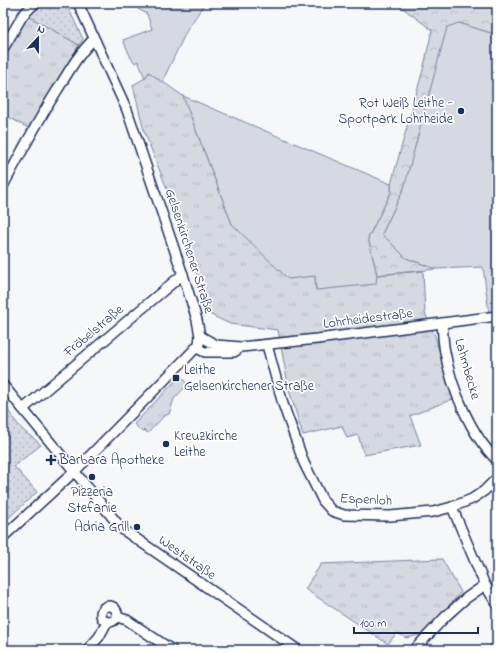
<svg xmlns="http://www.w3.org/2000/svg" width="500" height="653" viewBox="0 0 500 653" font-family="'Indie Flower',sans-serif">
	<defs>
		<pattern id="grass-tufts" width="24" height="20" patternUnits="userSpaceOnUse"><rect width="24" height="20" fill="#d6d9e2"/><path d="M3 7l-1-3M5 7V3M7 7l1-3M15 17l-1-3M17 17v-4M19 17l1-3" fill="none" stroke="#b7bbc4"/></pattern>
		<pattern id="forest-crowns" width="20" height="18" patternUnits="userSpaceOnUse"><rect width="20" height="18" fill="#d6d9e2"/><path d="M2 6a3 3 0 1 1 6 0M12 15a3 3 0 1 1 6 0" fill="none" stroke="#b7bbc4"/></pattern>
		<pattern id="park-dots" width="8" height="8" patternUnits="userSpaceOnUse"><rect width="8" height="8" fill="#d6d9e2"/><path d="M2 2h.1M6 6h.1" fill="none" stroke="#b7bbc4" stroke-width="1.8" stroke-linecap="round"/></pattern>
	</defs>
	<rect width="100%" height="100%" fill="#f6f7f9"/>
	<filter id="ink" filterUnits="userSpaceOnUse"><feTurbulence type="fractalNoise" baseFrequency=".025" numOctaves="2"/><feDisplacementMap in="SourceGraphic" scale="8" xChannelSelector="R" yChannelSelector="G"/><feConvolveMatrix kernelMatrix="1 2 1 2 8 2 1 2 1" color-interpolation-filters="sRGB"/></filter>
	<g filter="url(#ink)">
		<g fill="url(#grass-tufts)" stroke="#7884a0">
			<polygon points="28,16 79,45 30,129 3,114 3,74 6,68 3,65 3,56"/>
			<polygon points="149,72 183,96 232,224 315,276 316,290 377,275 423,271 425,313 435,336 453,399 410,416 421,445 364,455 358,435 347,438 342,426 303,435 289,390 278,330 230,324 211,315 169,194 144,131 133,85 145,78"/>
			<polygon points="181,375 187,385 174,399 169,414 164,416 148,433 144,430 142,432 134,424"/>
			<polygon points="442,559 461,592 424,634 406,638 397,633 388,644 305,589 321,564"/>
		</g>
		<polygon fill="url(#forest-crowns)" stroke="#7884a0" points="396,3 497,3 497,35 459,23 404,188 382,234 406,258 436,269 377,275 368,238 391,192 391,184 424,66 432,30"/>
		<g fill="url(#park-dots)" stroke="#7884a0">
			<polygon points="48,3 66,3 83,39 79,45 28,16 44,4"/>
			<path d="M3,401C9,412 15,422 24,431C29,436 36,439 41,445L14,466L37,492L3,523Z"/>
		</g>
		<g fill="#d6d9e2" stroke="#7884a0">
			<polygon points="136,3 205,3 187,30 162,82 149,72 145,78 138,61 135,63 131,58 123,40 152,29 147,14 138,9"/>
			<polygon points="459,23 497,35 497,312 489,313 483,267 436,269 406,258 382,234 404,188 447,27"/>
			<polygon points="183,96 391,184 391,192 368,238 377,275 376,284 316,290 315,276 288,279 232,224"/>
		</g>
		<g fill="none" stroke-linecap="round" stroke-linejoin="round">
			<defs>
				<g id="minor">
					<polyline points="3,49 23,15 35,3"/>
					<path d="M3,186C21,153 38,120 58,89C69,71 79,53 94,39"/>
					<path d="M442,324C443,333 443,343 445,352C451,387 471,436 497,460"/>
					<polyline points="200,336 216,345 241,347 317,339 497,316"/>
					<polyline points="267,345 283,404 304,463 323,501 332,511 344,515 390,516 433,512 452,507 472,499 484,491 497,478"/>
					<polyline points="196,348 205,352 234,352 237,350"/>
					<polyline points="3,385 122,529 298,650"/>
					<polyline points="23,409 183,274"/>
					<polyline points="452,507 485,585 497,604"/>
					<polyline points="3,537 75,471 190,354 199,344 200,336 197,320 184,278 127,110 78,3"/>
					<circle cx="109" cy="614" r="8"/>
					<polyline points="117,617 127,620 172,650"/>
					<polyline points="87,650 99,637 107,622"/>
					<polyline points="414,650 446,616 465,599 485,585"/>
					<polyline points="494,650 497,647"/>
				</g>
			</defs>
			<use href="#minor" stroke="#1b2f5e" stroke-width="12"/>
			<use href="#minor" stroke="#fff" stroke-width="9"/>
		</g>
	</g>
	<g fill="#1b2f5e" stroke="#fff" stroke-width="1.5">
		<circle cx="461" cy="111" r="4"/>
		<rect x="172" y="374" width="8" height="8" rx="2"/>
		<circle cx="166" cy="444" r="4"/>
		<path d="M49 454h4v4h4v4h-4v4h-4v-4h-4v-4h4z"/>
		<circle cx="92" cy="477" r="4"/>
		<circle cx="137" cy="527" r="4"/>
	</g>
	<g text-anchor="middle" dominant-baseline="central" stroke-width="3.5" stroke-linejoin="round" paint-order="stroke">
		<g font-size="14" fill="#1b2f5e" stroke="#fff" text-anchor="start">
			<text x="453" y="103" text-anchor="end">Rot Weiß Leithe -<tspan x="453" dy="16">Sportpark Lohrheide</tspan></text>
			<text x="184" y="370">Leithe<tspan x="184" dy="16">Gelsenkirchener Straße</tspan></text>
			<text x="174" y="436">Kreuzkirche<tspan x="174" dy="16">Leithe</tspan></text>
			<text x="59" y="460">Barbara Apotheke</text>
			<text x="92" y="492" text-anchor="middle">Pizzeria<tspan x="92" dy="16">Stefanie</tspan></text>
			<text x="129" y="527" text-anchor="end">Adria Grill</text>
		</g>
		<g font-size="14" fill="#1b2f5e" stroke="#fff">
			<text transform="translate(189 251) rotate(72)">Gelsenkirchener Straße</text>
			<text transform="translate(368 319) rotate(-7)">Lohrheidestraße</text>
			<text transform="translate(94 331) rotate(-40)">Fröbelstraße</text>
			<text transform="translate(467 369) rotate(74)">Lahmbecke</text>
			<text transform="translate(366 500) rotate(3)">Espenloh</text>
			<text transform="translate(187 558) rotate(35)">Weststraße</text>
		</g>
	</g>
	<rect width="500" height="653" fill="none" stroke="#fff" stroke-width="16"/>
	<rect x="8" y="8" width="484" height="637" fill="none" stroke="#1b2f5e" stroke-width="1.5" filter="url(#ink)"/>
	<g transform="translate(38 38) rotate(22)" stroke="#ffffff" stroke-width="3" paint-order="stroke">
	<path d="M0-3L7 15L0 10L-7 15Z" fill="#1b2f5e"/>
	<text y="-6" font-size="11" font-weight="bold" text-anchor="middle" fill="#1b2f5e">N</text>
	</g>
	<path d="M354 627v6h124v-6" fill="none" stroke="#1b2f5e" stroke-width="2"/>
	<text x="360" y="627" font-size="12" fill="#1b2f5e" stroke="#ffffff" stroke-width="3" paint-order="stroke">100 m</text>
</svg>
